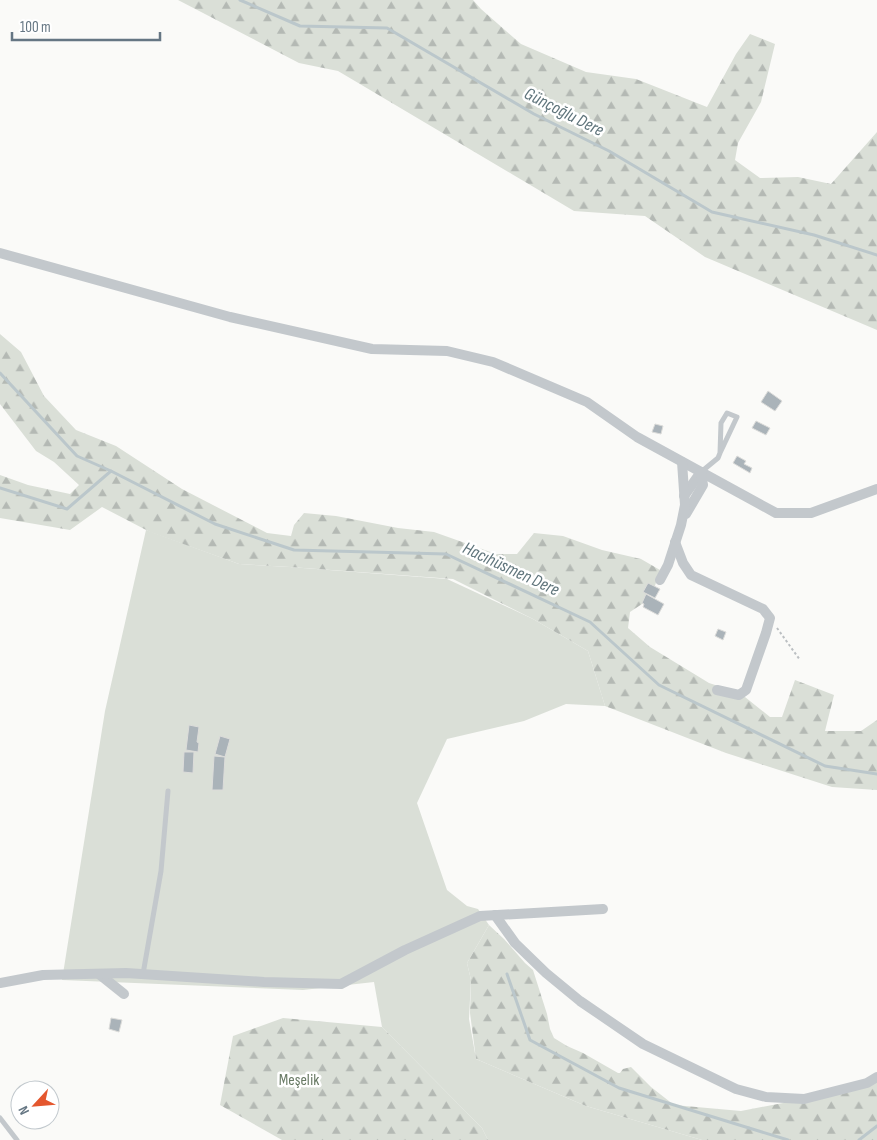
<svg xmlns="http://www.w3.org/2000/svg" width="877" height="1140" viewBox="0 0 877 1140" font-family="'Sofia Sans Condensed',sans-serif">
	<defs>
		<pattern id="forest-firs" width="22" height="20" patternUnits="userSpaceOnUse" patternTransform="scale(1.25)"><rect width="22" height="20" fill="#dadfd7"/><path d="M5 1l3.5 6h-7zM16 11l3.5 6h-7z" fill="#b4b9b4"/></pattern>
	</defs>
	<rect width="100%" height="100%" fill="#fafaf8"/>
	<polygon fill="#dadfd7" points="146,530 239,564 290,567 447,579 533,619 588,651 605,706 566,704 524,721 447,739 417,803 447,890 467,906 478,909 489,925 467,963 471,980 469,1019 476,1059 586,1106 702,1140 488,1140 482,1128 382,1027 374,982 303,990 62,980 105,711"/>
	<g fill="url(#forest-firs)">
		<polygon points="178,0 473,0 481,9 521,44 586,72 636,79 707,107 736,54 750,34 775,44 761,102 738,143 735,160 760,178 798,177 831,184 877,132 877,330 705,257 645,216 574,211 338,71 299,63"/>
		<polygon points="0,334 21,352 44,396 76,430 116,446 182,489 267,533 291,536 294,525 304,513 336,516 398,528 434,532 496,554 517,554 534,533 563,536 602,550 641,559 660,570 654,589 642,604 630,612 628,628 650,647 709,683 740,693 770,717 782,717 795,680 834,695 825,731 861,731 877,720 877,790 832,787 726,753 605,706 588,651 533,619 453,579 290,567 239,564 150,532 102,507 70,530 0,518 0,475 28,485 70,494 79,485 54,462 36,451 0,404"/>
		<polygon points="489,925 504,939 525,963 533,970 547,1014 550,1029 554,1038 567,1046 583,1053 618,1073 620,1073 623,1069 631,1067 651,1087 674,1105 741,1111 804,1099 877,1077 877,1140 702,1140 586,1106 476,1059 470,1013 471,980 467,963"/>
		<polygon points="283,1018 382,1027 482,1128 488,1140 282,1140 220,1105 233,1036"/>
	</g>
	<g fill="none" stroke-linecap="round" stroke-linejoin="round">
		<g stroke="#bbc7cb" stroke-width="3">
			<polyline points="240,0 300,26 387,28 534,114 609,151 712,212 814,235 877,255"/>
			<polyline points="0,373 77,456 111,471"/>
			<polyline points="0,488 67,509 111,471 215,524 294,550 446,554 590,622 659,685 825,766 877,774"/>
			<polyline points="507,974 530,1040 619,1088 788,1140"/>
			<polyline points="859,1140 877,1126"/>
		</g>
	</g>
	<g fill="#aab3b9" stroke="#dcdcda">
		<polygon points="768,391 782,401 775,411 761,402"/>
		<polygon points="756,421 770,428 766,435 752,428"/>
		<polygon points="655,424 663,426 661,434 652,432"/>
		<polygon points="737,456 746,461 744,464 752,468 750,473 733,463"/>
		<polygon points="648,583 660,589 655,598 643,592"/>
		<polygon points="646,594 664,604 658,615 643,607 644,604 642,603"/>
		<polygon points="718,629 726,632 723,640 715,636"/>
		<polygon points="189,725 199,727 197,742 199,743 198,752 186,750"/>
		<polygon points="220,736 230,739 225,757 215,754"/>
		<polygon points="184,752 194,752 193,773 183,772"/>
		<polygon points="214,756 225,757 223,790 212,790"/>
		<polygon points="111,1018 122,1020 119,1032 109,1029"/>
	</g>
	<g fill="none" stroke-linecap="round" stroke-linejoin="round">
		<polyline stroke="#bbbfc2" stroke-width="2" stroke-dasharray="2.5 2.5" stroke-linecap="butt" points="777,628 800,660"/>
		<g stroke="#c3c8cc" stroke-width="5">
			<polyline points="701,472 718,458 720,453 737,417 727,413 721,423 720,453"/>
			<polyline points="143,974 161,871 168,791"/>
			<polyline points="0,1118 17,1140"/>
		</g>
		<g stroke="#c3c8cc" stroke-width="10">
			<polyline points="0,253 230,317 372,349 447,351 493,362 587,402 637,437 776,513 811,513 877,489"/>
			<polyline points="684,496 701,472"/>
			<polyline points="686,514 703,485 701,472"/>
			<polyline points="675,542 683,563 691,575 763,609 770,618 766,633 746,690 739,695 717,690"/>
			<polyline points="660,580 668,565 681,525 685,505 682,462"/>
			<polyline points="495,915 515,943 546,973 580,1001 643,1044 736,1089 766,1097 804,1099 867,1083 877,1077"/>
			<polyline points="99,974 124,994"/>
			<polyline points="0,983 43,975 126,973 264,982 341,984 405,950 480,916 603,909"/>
		</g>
	</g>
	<g text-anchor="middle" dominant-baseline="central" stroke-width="5" stroke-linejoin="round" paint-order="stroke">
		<g font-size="16" fill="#687a64" stroke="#fff">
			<text x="299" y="1080">Meşelik</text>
		</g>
		<g font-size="18" font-style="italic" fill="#60757c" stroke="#fff">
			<text transform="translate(564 112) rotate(27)">Günçoğlu Dere</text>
			<text transform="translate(511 569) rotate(25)">Hacıhüsmen Dere</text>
		</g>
	</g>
	<g transform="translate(35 1105) rotate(244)"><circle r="24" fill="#ffffff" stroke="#c1c8cd"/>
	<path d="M0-4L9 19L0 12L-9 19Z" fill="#e4572e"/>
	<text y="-8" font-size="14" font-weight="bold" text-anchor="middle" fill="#657683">N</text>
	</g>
	<path d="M12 32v8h148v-8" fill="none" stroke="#657683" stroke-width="2.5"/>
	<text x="20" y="32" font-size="15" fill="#657683" stroke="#ffffff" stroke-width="4" paint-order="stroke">100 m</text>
</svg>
